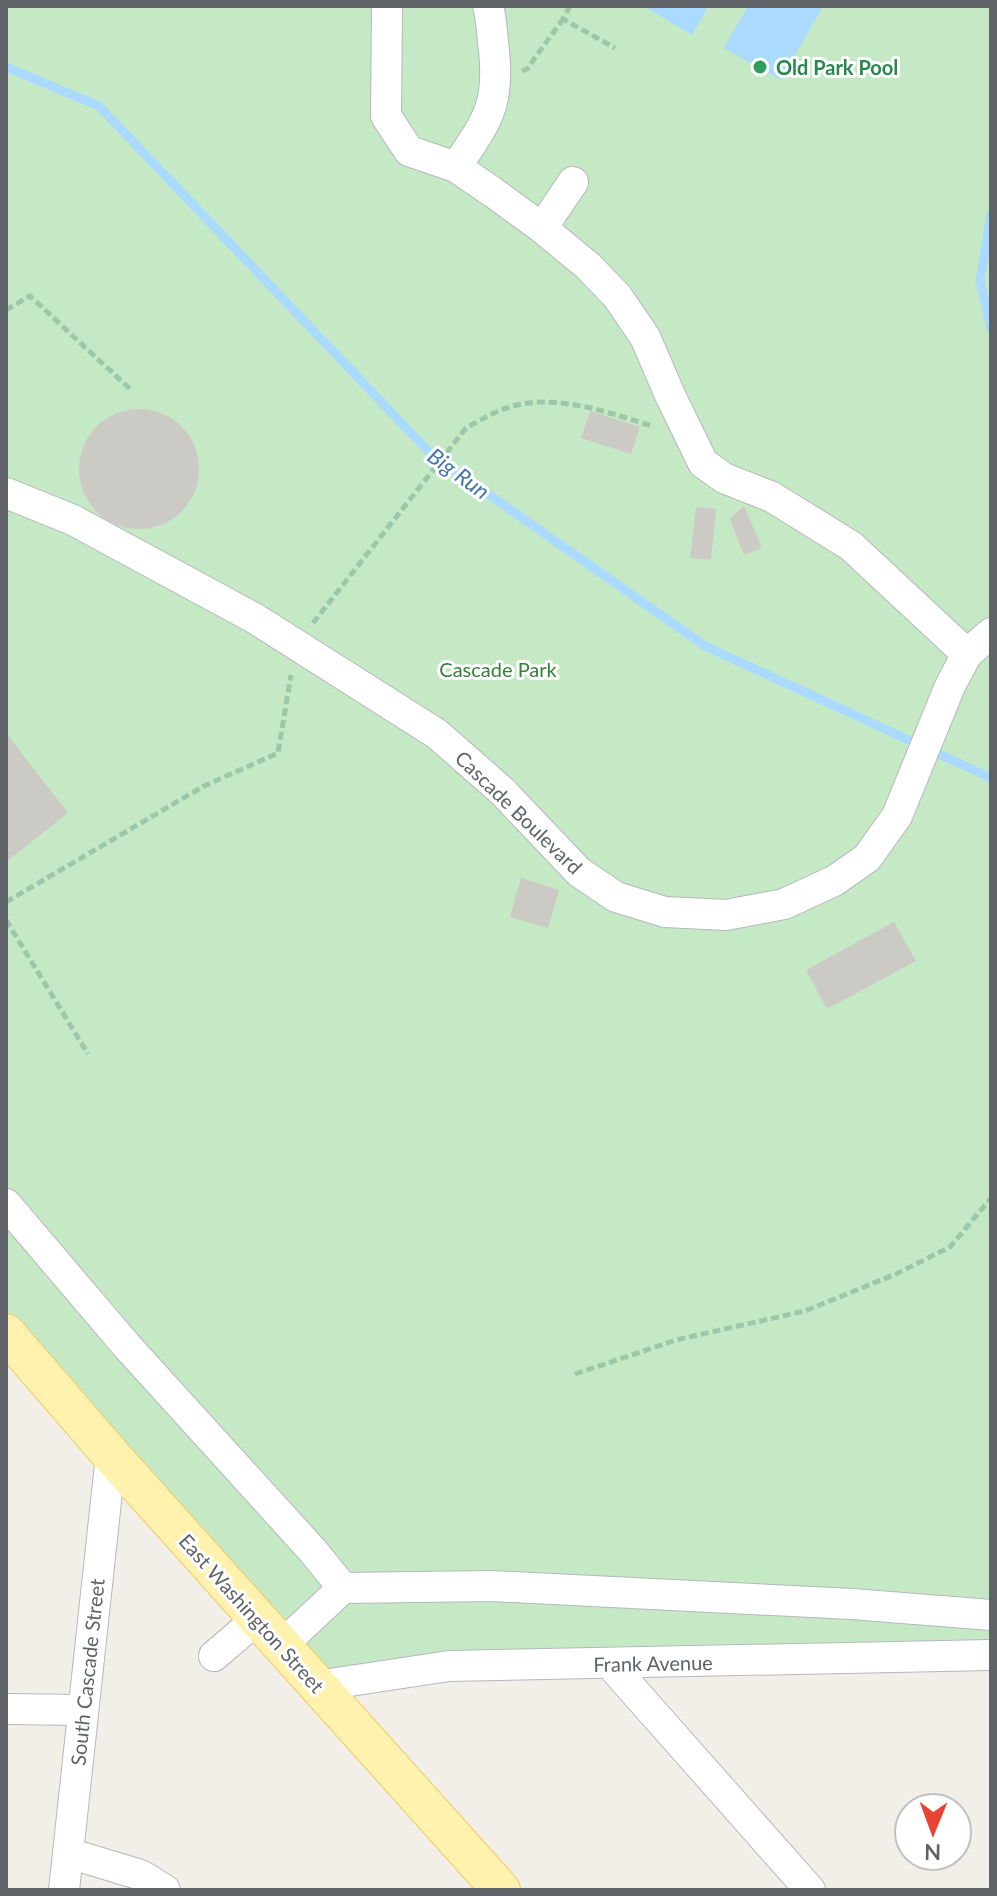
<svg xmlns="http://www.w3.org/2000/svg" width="997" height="1896" viewBox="0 0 997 1896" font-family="Lato,sans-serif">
	<rect width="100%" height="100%" fill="#f1efe8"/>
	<polygon fill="#c5e8c5" points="6,6 991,6 991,1655 317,1686 6,1333"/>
	<g fill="#aadaff">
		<polygon points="644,6 701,6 707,9 692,35"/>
		<polygon points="748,6 823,6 781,80 724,48"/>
	</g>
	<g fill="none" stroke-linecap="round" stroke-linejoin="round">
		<g stroke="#aadaff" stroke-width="9">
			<polyline points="6,67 99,106 431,454 705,646 991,778"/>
			<polyline points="991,214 980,281 991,329"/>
		</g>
	</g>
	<g fill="#cccac5">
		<circle cx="139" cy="469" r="60"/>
		<polygon points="590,411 640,427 631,454 581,438"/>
		<polygon points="744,506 762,548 744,555 730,519"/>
		<polygon points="696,507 716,509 711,560 690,558"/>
		<polygon points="6,733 68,813 6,862"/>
		<polygon points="521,878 559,890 548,928 510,917"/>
		<polygon points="894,922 916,961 827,1009 806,970"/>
	</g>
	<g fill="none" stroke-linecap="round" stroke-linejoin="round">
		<defs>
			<g id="minor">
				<polyline points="387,6 386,116 409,151 456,167 494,193 542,228 588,266 617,296 645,337 670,395 703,463 724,478 772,497 851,546 967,654"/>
				<path d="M456,167C486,122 500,107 494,50C492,36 492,20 488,6"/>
				<polyline points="542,228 573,182"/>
				<polyline points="6,493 73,520 254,618 437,734 503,792 579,872 616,897 665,912 726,915 784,904 834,881 867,858 897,816 950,686 967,654 991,633"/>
				<polyline points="6,1204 126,1345 313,1551 343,1588 281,1646"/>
				<polyline points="343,1588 491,1586 852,1604 991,1615"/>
				<polyline points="214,1656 257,1619"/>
				<polyline points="610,1664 810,1890"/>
				<polyline points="317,1686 449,1666 991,1655"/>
				<polyline points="6,1709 83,1710"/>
				<polyline points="68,1853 141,1875 165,1890"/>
				<polyline points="64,1890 111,1455"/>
			</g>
			<polyline id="major" points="6,1333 111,1455 501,1890"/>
		</defs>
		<use href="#minor" stroke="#b5b8bc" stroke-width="32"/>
		<use href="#major" stroke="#f2c960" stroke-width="40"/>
		<g stroke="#9cc7a9" stroke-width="5" stroke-dasharray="8 4" stroke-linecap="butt">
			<polyline points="570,6 563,19 615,48"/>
			<polyline points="522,71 527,69 563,19"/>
			<polyline points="6,310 30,296 130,389"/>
			<path d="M313,623L466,428C482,419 499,409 517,405C562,395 609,413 652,426"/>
			<polyline points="6,902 204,786 278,753 291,675"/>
			<polyline points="6,920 88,1054"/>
			<polyline points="575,1374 676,1340 805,1311 896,1274 950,1247 991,1198"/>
		</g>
		<use href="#minor" stroke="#fff" stroke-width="30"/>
		<use href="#major" stroke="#fff2af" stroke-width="38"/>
	</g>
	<circle fill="#2e9e5b" stroke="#fff" stroke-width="3" cx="760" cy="67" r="8"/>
	<g text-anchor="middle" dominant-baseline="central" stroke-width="6" stroke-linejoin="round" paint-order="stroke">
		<g font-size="20" font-weight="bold" fill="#27864d" stroke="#fff" text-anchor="start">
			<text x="776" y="67">Old Park Pool</text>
		</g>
		<g font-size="20" fill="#348238" stroke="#fff">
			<text x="498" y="669">Cascade Park</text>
		</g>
		<g font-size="20" fill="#5f6368" stroke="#fff">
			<text transform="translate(519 812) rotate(44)">Cascade Boulevard</text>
			<text transform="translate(252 1613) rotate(48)">East Washington Street</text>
			<text transform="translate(653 1663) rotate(-1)">Frank Avenue</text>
			<text transform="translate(87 1672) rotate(-84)">South Cascade Street</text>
		</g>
		<g font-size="22" font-style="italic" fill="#4174aa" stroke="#fff">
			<text transform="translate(459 473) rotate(36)">Big Run</text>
		</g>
	</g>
	<rect width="997" height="1896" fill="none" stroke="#5f6368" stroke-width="16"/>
	<g transform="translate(933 1832) rotate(181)"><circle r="38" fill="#ffffff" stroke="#bfc1c3" stroke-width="2"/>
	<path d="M0-6L14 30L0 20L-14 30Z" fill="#ea4335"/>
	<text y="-12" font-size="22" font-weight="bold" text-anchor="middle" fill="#5f6368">N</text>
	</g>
</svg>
